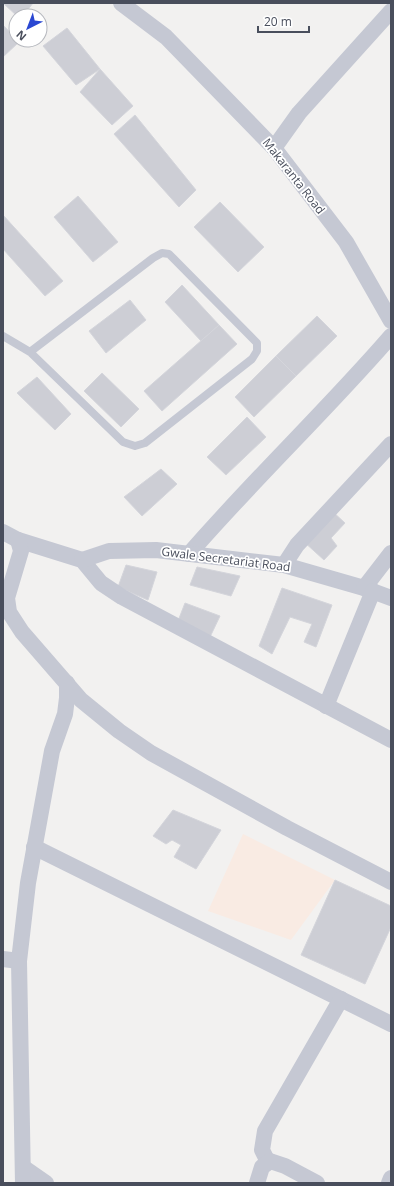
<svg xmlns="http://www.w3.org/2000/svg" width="394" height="1186" viewBox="0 0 394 1186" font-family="'Open Sans',sans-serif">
	<rect width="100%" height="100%" fill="#f2f1f0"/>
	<polygon fill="#f9ebe3" points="243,834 335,880 291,940 208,911"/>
	<g fill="#cdced5" stroke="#d4d5db">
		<polygon points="3,3 33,3 23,16 17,16"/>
		<polygon points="3,25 19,42 3,57"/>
		<polygon points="67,28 100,69 76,85 43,46"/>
		<polygon points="100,69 133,106 112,125 80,92"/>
		<polygon points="135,115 196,190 179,207 114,134"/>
		<polygon points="78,196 118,242 93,262 54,217"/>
		<polygon points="220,202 264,247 238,272 194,227"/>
		<polygon points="3,215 63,281 45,296 3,249"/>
		<polygon points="182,285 219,325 201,341 165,302"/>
		<polygon points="130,300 146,320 106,353 89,331"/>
		<polygon points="317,316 337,336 296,376 276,356"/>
		<polygon points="219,325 237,344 162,411 144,391"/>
		<polygon points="276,356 296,376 254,417 235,397"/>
		<polygon points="102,373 139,409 121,427 84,391"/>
		<polygon points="37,377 71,414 55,430 17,393"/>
		<polygon points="247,417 266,437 226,475 207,457"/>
		<polygon points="161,469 177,484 142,516 124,497"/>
		<polygon points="332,511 345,523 331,538 337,546 324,560 303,541"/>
		<polygon points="126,565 157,572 148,600 118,587"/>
		<polygon points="197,567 240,576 231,596 190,585"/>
		<polygon points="282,588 332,605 316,647 304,642 312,624 290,617 272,654 259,646"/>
		<polygon points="185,603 220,616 210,637 178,621"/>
		<polygon points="173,810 221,830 196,869 174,857 181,845 172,840 166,844 153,836"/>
		<polygon points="335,880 391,906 391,927 365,984 301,955"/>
	</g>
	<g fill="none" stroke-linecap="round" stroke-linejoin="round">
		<polyline stroke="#c5c8d3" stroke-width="8" points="3,336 30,352 123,442 135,446 145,443 252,359 257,351 257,343 169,254 162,253 153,258 30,352"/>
		<g stroke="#c5c8d3" stroke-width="16">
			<polyline points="121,3 166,37 274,148 346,242 391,321"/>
			<polyline points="274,148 299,113 391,11"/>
			<polyline points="3,532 18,540 82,560 101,583 122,597 391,740"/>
			<polyline points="18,540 21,551 7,598 9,612 22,632 81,700 119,731 151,753 287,828 391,882"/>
			<path d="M189,554C254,479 326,411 391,336"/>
			<polyline points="82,560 109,551 156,550 284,565 364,588 391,598"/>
			<polyline points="284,565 297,545 391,444"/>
			<polyline points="364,588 391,553"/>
			<polyline points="326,706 373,591"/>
			<polyline points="34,847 391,1024"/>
			<polyline points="3,959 19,961"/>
			<polyline points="268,1162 262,1150 265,1131 341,999"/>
			<polyline points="23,1167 46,1183"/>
			<polyline points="23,1183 19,961 28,883 52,751 65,714 67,698 67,683"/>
			<polyline points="257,1183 262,1167 270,1161 285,1166 317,1183"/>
			<polyline points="389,1183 391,1178"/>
		</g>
	</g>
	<g text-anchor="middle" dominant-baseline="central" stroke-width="3.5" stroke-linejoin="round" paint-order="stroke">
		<g font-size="12" fill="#494e5c" stroke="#fff">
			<text transform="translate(294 176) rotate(52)">Makaranta Road</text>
			<text transform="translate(226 559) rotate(7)">Gwale Secretariat Road</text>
		</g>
	</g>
	<rect width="394" height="1186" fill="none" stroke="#494e5c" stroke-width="8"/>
	<g transform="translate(28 28) rotate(222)"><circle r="19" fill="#ffffff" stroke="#b6b8be"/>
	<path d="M0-3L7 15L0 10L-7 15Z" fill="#2a47d2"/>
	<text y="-6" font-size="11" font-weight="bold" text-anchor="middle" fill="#494e5c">N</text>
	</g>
	<path d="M258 26v6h51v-6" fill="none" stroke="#494e5c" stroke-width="2"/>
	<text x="264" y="26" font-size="12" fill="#494e5c" stroke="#ffffff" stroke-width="3" paint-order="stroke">20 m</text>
</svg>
